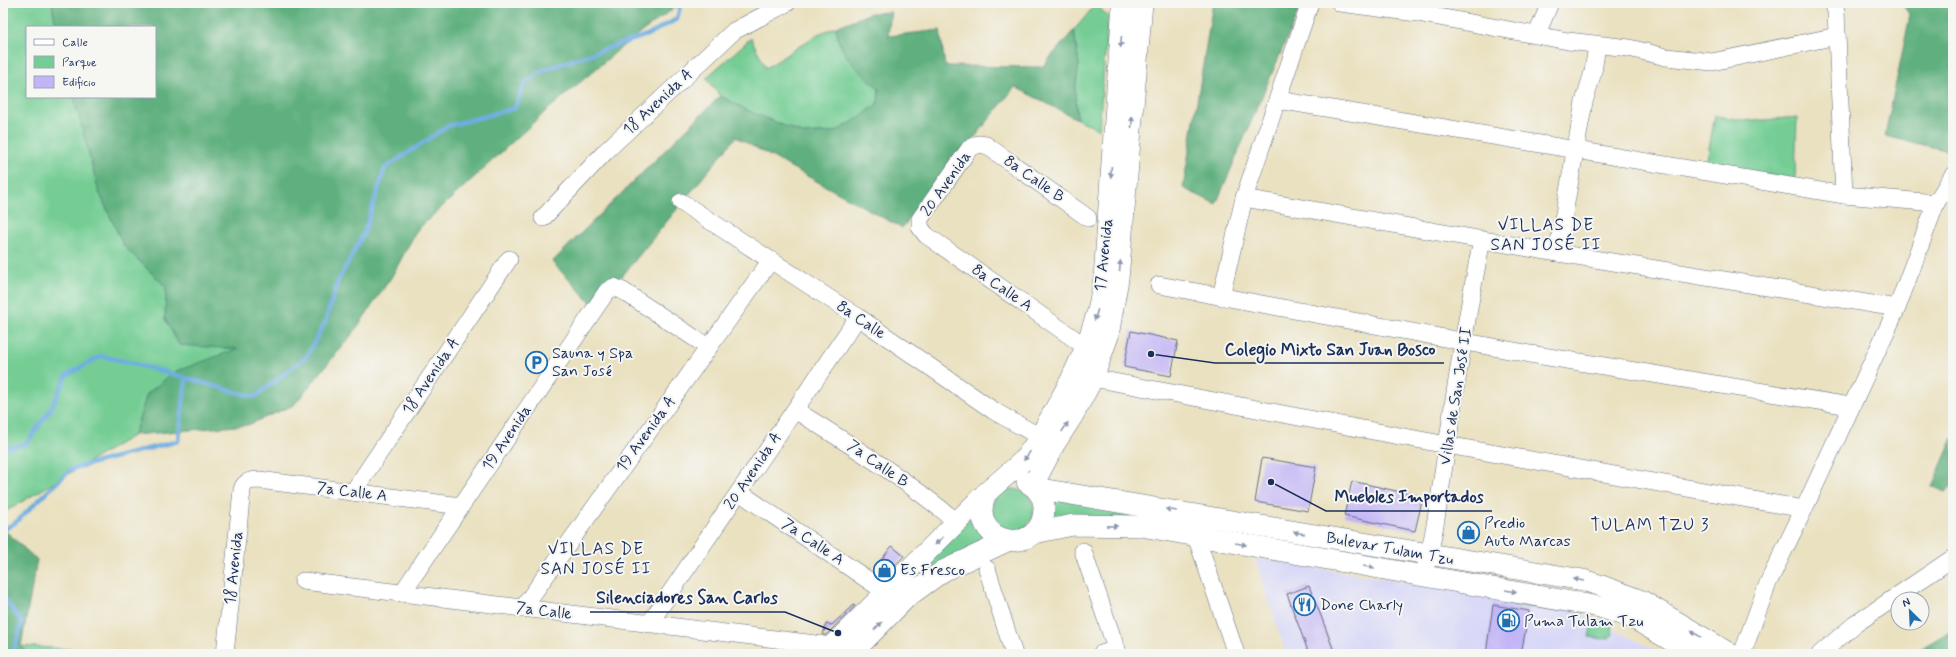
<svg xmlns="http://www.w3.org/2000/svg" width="1956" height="657" viewBox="0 0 1956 657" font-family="Mynerve,sans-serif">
	<rect width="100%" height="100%" fill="#f6f6f2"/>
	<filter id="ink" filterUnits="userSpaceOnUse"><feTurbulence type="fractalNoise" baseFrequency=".025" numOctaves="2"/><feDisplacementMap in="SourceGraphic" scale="8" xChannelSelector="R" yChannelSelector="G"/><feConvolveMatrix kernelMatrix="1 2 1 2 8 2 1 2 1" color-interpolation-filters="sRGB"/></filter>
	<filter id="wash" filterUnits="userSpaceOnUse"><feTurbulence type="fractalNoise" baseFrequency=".012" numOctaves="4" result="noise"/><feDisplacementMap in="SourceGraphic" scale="16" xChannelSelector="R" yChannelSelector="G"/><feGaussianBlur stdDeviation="0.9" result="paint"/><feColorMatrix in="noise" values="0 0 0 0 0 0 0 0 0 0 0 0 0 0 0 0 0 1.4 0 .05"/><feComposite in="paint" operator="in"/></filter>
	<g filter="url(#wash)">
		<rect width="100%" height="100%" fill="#eae1c0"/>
		<polygon fill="#d7d7f8" points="1255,558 1573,609 1663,654 1286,654"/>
		<g fill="#74cd94" stroke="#487e79">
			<polygon points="3,3 52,3 56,27 27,27 27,97 74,97 99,192 124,246 167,287 165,319 238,349 221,355 147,394 134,435 3,513"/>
			<polygon points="1096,4 1108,17 1099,130 1077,119 1075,90 1079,65 1074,30"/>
			<polygon points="836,27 839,43 879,89 878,103 861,117 835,132 804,134 753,113 720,96 706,78 751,38 766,68 818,34"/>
			<polygon points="1715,116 1753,121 1797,117 1795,180 1706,164"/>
			<circle cx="1013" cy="510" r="21"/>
			<polygon points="1044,496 1167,515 1045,526"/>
			<polygon points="979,510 994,540 898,592"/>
			<path d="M1496,598L1541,606C1526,609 1508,609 1496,598Z"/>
			<path d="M1593,619L1611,624L1613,634C1608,642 1598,638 1589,637Z"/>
			<polygon points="21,646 152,654 27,654"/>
		</g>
		<g fill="#5fb07e" stroke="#3d706e">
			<polygon points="52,3 681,3 629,41 545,112 417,230 392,276 354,332 294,405 248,425 134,435 147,394 174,372 237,349 179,345 165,319 166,287 124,246 99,192 74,97 155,97 155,27 56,27"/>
			<polygon points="1213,3 1302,3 1216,204 1183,188"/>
			<polygon points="1901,3 1953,3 1953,152 1885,136 1910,15"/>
			<path d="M891,12L888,36L940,30L945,66L1042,67L1074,30L1079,65L1075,90L1077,119L1015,87L902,228L736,137L596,308L552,262L720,96L753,113L804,134L835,132L861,117L878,103L879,89C857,67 841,60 836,27L871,13Z"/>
			<polygon points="1953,438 1953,485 1945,492 1932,486"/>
			<polygon points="3,529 37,560 21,646 27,654 3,654"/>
			<polygon points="1953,629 1953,654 1912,654"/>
		</g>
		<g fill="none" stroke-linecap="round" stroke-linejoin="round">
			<g stroke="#6fade1" stroke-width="4.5">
				<path d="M3,449L26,444L50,410L67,375L101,356C153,367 204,384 255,397L307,356L325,322L338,281L364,233L385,168L448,126L515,108L524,84L543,70L647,35L677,19L681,3"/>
				<polyline points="3,530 16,522 71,469 178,441 186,379"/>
				<polyline points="3,597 22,622 13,654"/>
			</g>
		</g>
		<g id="blocks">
			<g fill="#c2b4f6">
				<polygon points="1131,331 1178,341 1171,376 1124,367"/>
				<polygon points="1262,458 1316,467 1308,511 1255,502"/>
				<polygon points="1352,481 1423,497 1415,531 1344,516"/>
				<polygon points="892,546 904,556 884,577 874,569"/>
				<polygon points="1309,586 1321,616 1335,654 1309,654 1287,594"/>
				<polygon points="853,605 855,606 826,635 823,635 826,624 832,625"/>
				<polygon points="1493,605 1529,611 1521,654 1486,654"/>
			</g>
		</g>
	</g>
	<g filter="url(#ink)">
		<use href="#blocks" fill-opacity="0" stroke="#636d80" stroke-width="1"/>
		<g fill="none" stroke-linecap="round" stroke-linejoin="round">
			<defs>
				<g id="minor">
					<polyline points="1340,3 1417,13 1568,41 1629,48 1666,57 1712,62 1837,36"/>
					<polyline points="1833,3 1836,11 1844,195"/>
					<polyline points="1537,34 1550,3"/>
					<polyline points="1278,100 1844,195 1936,203"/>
					<polyline points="1244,198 1557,253 1897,308"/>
					<polyline points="681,202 858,317 994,411 1040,437"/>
					<polyline points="543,218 606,151 734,31 787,3"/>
					<polyline points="1557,253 1584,102 1593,72 1597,45"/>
					<polyline points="1159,285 1530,354 1850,406"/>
					<polyline points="1221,297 1244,198 1310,3"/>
					<polyline points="1086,347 926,235 920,227 920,219 969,149 978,144 986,145 1088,218"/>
					<polyline points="1093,378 1447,445 1804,509"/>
					<path d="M795,410C851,445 907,480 958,523"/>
					<polyline points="353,492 509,259"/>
					<polyline points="739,492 887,593"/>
					<polyline points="1196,536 1236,654"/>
					<polyline points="1083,551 1118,654"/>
					<polyline points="987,569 1014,654"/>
					<path d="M1423,576C1436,534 1440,489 1447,446C1457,377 1468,308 1482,240"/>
					<polyline points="303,581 832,646"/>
					<polyline points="402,593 607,291 614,287 623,291 708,347"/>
					<polyline points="522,609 771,260"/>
					<polyline points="649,624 858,317"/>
					<path d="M225,654L242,490C244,481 251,480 259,480L461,506"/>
					<polyline points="1101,654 1117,649"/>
					<polyline points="1742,654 1768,583 1804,509 1897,308 1936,203 1953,175"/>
					<polyline points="1820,654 1854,625 1953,558"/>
				</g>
				<g id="major">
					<polyline points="1033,485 1055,443 1073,415 1093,378 1108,336 1118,279 1142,3"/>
					<polyline points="1035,488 1583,580 1602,586 1642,601 1730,654"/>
					<path d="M986,493C964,546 1043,559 1044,509C1045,497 1036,487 1027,482"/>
					<polyline points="1034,533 1073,525 1141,526 1600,607 1633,618 1694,654"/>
					<polyline points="828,654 832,646 986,493 1024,460 1040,437 1070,382 1086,347 1098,311 1104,279 1123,3"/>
					<polyline points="851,654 907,597 943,571 1007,541"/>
				</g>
			</defs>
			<use href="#minor" stroke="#636d80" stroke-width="18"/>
			<use href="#major" stroke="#636d80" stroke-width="22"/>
			<use href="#minor" stroke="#fff" stroke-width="17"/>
			<use href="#major" stroke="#fff" stroke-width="21"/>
		</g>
		<defs><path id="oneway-solid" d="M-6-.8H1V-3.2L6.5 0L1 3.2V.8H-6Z"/></defs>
		<g fill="#8d97ae">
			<use href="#oneway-solid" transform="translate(1121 42) rotate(94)"/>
			<use href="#oneway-solid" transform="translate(1132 122) rotate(-85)"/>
			<use href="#oneway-solid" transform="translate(1111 172) rotate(94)"/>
			<use href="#oneway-solid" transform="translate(1120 266) rotate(-85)"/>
			<use href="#oneway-solid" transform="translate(1096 315) rotate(107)"/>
			<use href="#oneway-solid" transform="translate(1065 427) rotate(-57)"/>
			<use href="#oneway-solid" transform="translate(1027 456) rotate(126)"/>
			<use href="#oneway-solid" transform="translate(1171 510) rotate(-170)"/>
			<use href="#oneway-solid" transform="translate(1112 526) rotate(1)"/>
			<use href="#oneway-solid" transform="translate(1299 533) rotate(-170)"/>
			<use href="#oneway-solid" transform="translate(939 541) rotate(136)"/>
			<use href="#oneway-solid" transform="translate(1241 544) rotate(10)"/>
			<use href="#oneway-solid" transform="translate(1369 567) rotate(10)"/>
			<use href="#oneway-solid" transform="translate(1579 580) rotate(-169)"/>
			<use href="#oneway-solid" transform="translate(1511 591) rotate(10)"/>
			<use href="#oneway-solid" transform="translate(878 626) rotate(-45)"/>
			<use href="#oneway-solid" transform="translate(1696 634) rotate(-149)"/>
		</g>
	</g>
	<defs>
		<symbol id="parking-ring" viewBox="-11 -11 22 22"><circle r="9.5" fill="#f6f6f2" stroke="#1f6fb2" stroke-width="1.5"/><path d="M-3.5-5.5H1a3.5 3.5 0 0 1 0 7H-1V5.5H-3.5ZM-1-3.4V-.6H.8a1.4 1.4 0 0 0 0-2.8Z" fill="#1f6fb2"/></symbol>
		<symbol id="shop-ring" viewBox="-11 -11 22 22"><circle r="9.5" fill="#f6f6f2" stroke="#1f6fb2" stroke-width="1.5"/><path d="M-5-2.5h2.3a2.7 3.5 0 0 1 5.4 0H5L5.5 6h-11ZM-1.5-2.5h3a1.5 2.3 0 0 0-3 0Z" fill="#1f6fb2"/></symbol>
		<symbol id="restaurant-ring" viewBox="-11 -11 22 22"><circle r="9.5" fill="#f6f6f2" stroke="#1f6fb2" stroke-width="1.5"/><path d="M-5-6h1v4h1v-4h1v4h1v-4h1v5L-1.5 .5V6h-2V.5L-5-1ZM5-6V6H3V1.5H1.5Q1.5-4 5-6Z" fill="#1f6fb2"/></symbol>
		<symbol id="fuel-ring" viewBox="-11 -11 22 22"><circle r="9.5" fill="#f6f6f2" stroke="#1f6fb2" stroke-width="1.5"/><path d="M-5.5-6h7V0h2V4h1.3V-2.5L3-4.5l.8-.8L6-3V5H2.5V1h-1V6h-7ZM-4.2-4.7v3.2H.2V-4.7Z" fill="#1f6fb2"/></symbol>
	</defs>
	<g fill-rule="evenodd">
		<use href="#parking-ring" x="524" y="350" width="25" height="25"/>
		<use href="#shop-ring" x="1456" y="520" width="25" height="25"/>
		<use href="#shop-ring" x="872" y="558" width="25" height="25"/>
		<use href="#restaurant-ring" x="1292" y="592" width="25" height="25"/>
		<use href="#fuel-ring" x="1496" y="608" width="25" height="25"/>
	</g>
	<g text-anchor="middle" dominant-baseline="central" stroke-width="4" stroke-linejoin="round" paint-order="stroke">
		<g font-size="16" fill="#1b2f5e" stroke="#f6f6f2">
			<text transform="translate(658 102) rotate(-43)">18 Avenida A</text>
			<text transform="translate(1034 179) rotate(35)">8a Calle B</text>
			<text transform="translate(946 184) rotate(-55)">20 Avenida</text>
			<text transform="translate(1104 255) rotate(-84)">17 Avenida</text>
			<text transform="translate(1002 288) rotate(35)">8a Calle A</text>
			<text transform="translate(861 320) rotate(34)">8a Calle</text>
			<text transform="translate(431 376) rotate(-56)">18 Avenida A</text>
			<text transform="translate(1456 396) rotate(-81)">Villas de San José II</text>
			<text transform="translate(646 434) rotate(-54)">19 Avenida A</text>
			<text transform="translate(507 438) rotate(-56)">19 Avenida</text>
			<text transform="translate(878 464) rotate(35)">7a Calle B</text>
			<text transform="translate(753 471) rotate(-56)">20 Avenida A</text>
			<text transform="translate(352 492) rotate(7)">7a Calle A</text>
			<text transform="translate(813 542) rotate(34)">7a Calle A</text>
			<text transform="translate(1390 549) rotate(10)">Bulevar Tulam Tzu</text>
			<text transform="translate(234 568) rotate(-84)">18 Avenida</text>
			<text transform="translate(544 611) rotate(7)">7a Calle</text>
		</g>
		<g font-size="16" fill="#1b2f5e" stroke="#f6f6f2" text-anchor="start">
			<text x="552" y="353">Sauna y Spa<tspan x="552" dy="18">San José</tspan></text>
			<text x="1484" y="523">Predio<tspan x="1484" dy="18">Auto Marcas</tspan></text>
			<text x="900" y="570">Es Fresco</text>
			<text x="1320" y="605">Done Charly</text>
			<text x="1524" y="621">Puma Tulam Tzu</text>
		</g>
		<g font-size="17" letter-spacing="1" fill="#1b2f5e" stroke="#f6f6f2">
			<text x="1546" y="225">VILLAS DE<tspan x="1546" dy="20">SAN JOSÉ II</tspan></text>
			<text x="1650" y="525">TULAM TZU 3</text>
			<text x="596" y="549">VILLAS DE<tspan x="596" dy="20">SAN JOSÉ II</tspan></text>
		</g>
	</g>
	<path fill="none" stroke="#1b2f5e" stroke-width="1.5" d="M1151 354L1215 363H1444M1271 482L1326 511H1492M838 633L785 612H590"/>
	<g fill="#1b2f5e" stroke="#f6f6f2" stroke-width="1.5">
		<circle cx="1151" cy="354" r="4"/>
		<circle cx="1271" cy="482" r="4"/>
		<circle cx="838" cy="633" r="4"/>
	</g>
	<g font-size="17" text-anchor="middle" font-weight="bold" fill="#1b2f5e" stroke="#f6f6f2" stroke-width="4" stroke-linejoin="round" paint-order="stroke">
		<text x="1330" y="355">Colegio Mixto San Juan Bosco</text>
		<text x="1409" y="502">Muebles Importados</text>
		<text x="687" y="603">Silenciadores San Carlos</text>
	</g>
	<rect width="1956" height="657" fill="none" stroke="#f6f6f2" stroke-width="16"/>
	<rect x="26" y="26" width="130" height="72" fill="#f6f6f2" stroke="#9ea6b7"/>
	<rect x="34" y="39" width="20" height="6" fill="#ffffff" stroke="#9ea6b7"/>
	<text x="62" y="46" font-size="12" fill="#1b2f5e">Calle</text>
	<rect x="34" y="56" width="20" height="12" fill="#74cd94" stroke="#9ea6b7"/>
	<text x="62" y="66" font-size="12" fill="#1b2f5e">Parque</text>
	<rect x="34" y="76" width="20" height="12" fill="#c2b4f6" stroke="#9ea6b7"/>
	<text x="62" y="86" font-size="12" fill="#1b2f5e">Edificio</text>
	<g transform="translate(1910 611) rotate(336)"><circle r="19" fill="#f6f6f2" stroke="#9ea6b7"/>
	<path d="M0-3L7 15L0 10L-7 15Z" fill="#1f6fb2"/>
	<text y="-6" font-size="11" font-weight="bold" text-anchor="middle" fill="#1b2f5e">N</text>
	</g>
</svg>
